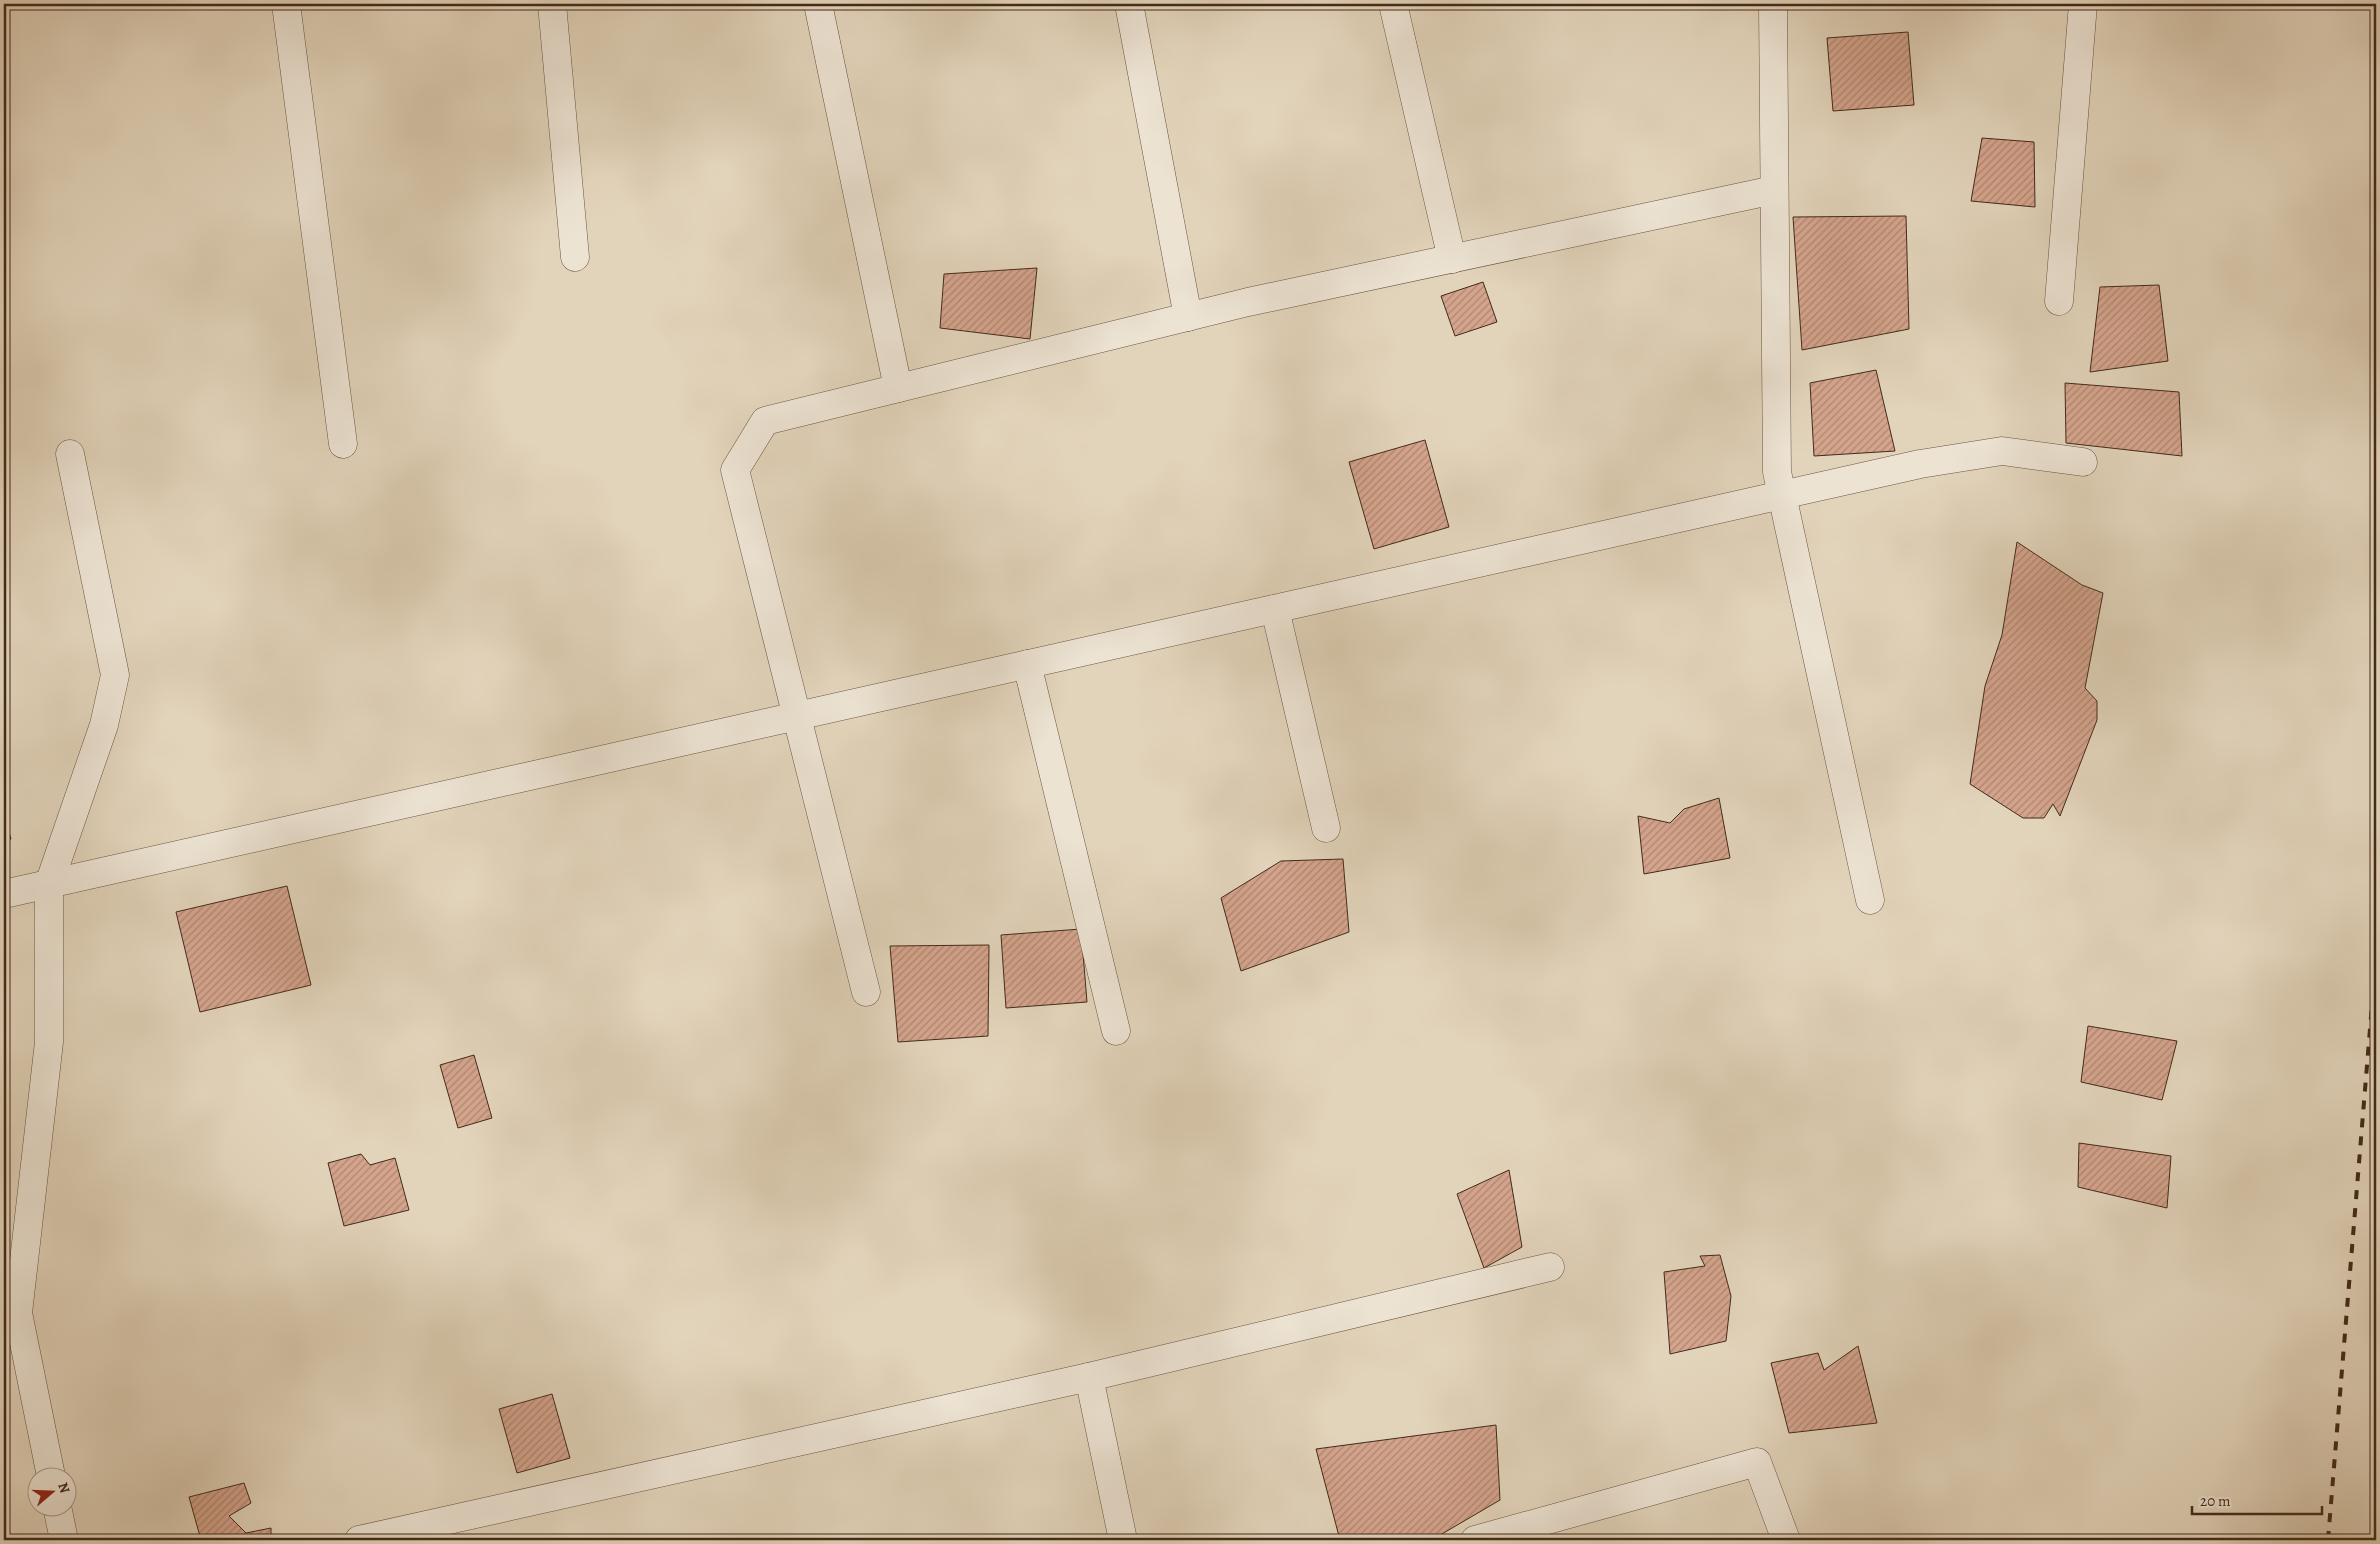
<svg xmlns="http://www.w3.org/2000/svg" width="2380" height="1544" viewBox="0 0 2380 1544" font-family="Alegreya,serif">
	<defs>
		<pattern id="building-hatch" width="6" height="6" patternUnits="userSpaceOnUse" patternTransform="scale(1.25)"><rect width="6" height="6" fill="#d5a48d"/><path d="M-1 1l2-2M0 6l6-6M5 7l2-2" fill="none" stroke="#ae8672"/></pattern>
	</defs>
	<rect width="100%" height="100%" fill="#e2d4bb"/>
	<filter id="stains"><feTurbulence type="fractalNoise" baseFrequency=".004" numOctaves="4"/><feColorMatrix values="0 0 0 0 .2 0 0 0 0 .09 0 0 0 0 .02 0 0 0 .5 -.17"/></filter>
	<radialGradient id="worn" r=".72"><stop offset=".6" stop-color="#630" stop-opacity="0"/><stop offset="1" stop-color="#630" stop-opacity=".3"/></radialGradient>
	<g fill="url(#building-hatch)" stroke="#432a1a">
		<polygon points="1955,4 2040,4 2040,8 1955,7"/>
		<polygon points="1908,32 1914,105 1833,111 1827,38"/>
		<polygon points="1982,138 2034,142 2035,207 1971,201"/>
		<polygon points="1906,216 1909,329 1802,350 1793,217"/>
		<polygon points="1037,268 1030,339 940,328 944,274"/>
		<polygon points="1483,282 1497,322 1455,336 1441,296"/>
		<polygon points="2159,285 2168,361 2090,372 2100,287"/>
		<polygon points="1876,370 1895,451 1814,456 1810,383"/>
		<polygon points="2065,383 2179,392 2182,456 2066,443"/>
		<polygon points="1425,440 1449,527 1374,549 1349,462"/>
		<polygon points="2017,542 2082,585 2103,593 2085,688 2097,701 2097,720 2060,816 2053,804 2044,818 2023,818 1970,784 1985,686 2002,635"/>
		<polygon points="1719,798 1730,858 1644,874 1638,816 1670,823 1684,809"/>
		<polygon points="4,815 11,839 4,841"/>
		<polygon points="1343,859 1349,932 1241,971 1221,898 1281,861"/>
		<polygon points="287,886 311,985 200,1012 176,912"/>
		<polygon points="1081,929 1087,1002 1006,1008 1001,935"/>
		<polygon points="989,945 988,1036 898,1042 890,946"/>
		<polygon points="2088,1026 2177,1041 2162,1100 2081,1082"/>
		<polygon points="474,1055 492,1118 458,1128 440,1065"/>
		<polygon points="2079,1143 2171,1156 2167,1208 2078,1187"/>
		<polygon points="361,1154 370,1165 395,1158 409,1210 344,1226 328,1163"/>
		<polygon points="1509,1170 1522,1247 1484,1268 1457,1194"/>
		<polygon points="1720,1255 1731,1296 1726,1341 1670,1354 1664,1272 1705,1266 1700,1256"/>
		<polygon points="1858,1346 1877,1423 1789,1433 1771,1363 1818,1353 1824,1370"/>
		<polygon points="552,1394 570,1458 517,1473 499,1409"/>
		<polygon points="1496,1425 1500,1500 1435,1538 1424,1540 1340,1540 1316,1449"/>
		<polygon points="244,1483 251,1503 229,1516 246,1533 271,1528 271,1540 201,1540 189,1497"/>
	</g>
	<g fill="none" stroke-linecap="round" stroke-linejoin="round">
		<defs>
			<g id="minor">
				<polyline points="286,4 343,444"/>
				<polyline points="552,4 575,257"/>
				<polyline points="818,4 898,388"/>
				<polyline points="1129,4 1188,317"/>
				<polyline points="1393,4 1452,259"/>
				<polyline points="1773,4 1777,472 1870,900"/>
				<polyline points="2059,301 2083,4"/>
				<polyline points="1275,609 1326,828"/>
				<polyline points="1027,664 1116,1031"/>
				<polyline points="4,894 1920,464 2002,451 2083,462"/>
				<polyline points="866,992 735,470 765,421 1248,302 1774,190"/>
				<polyline points="1089,1377 1123,1540"/>
				<polyline points="51,1476 18,1313 49,1042 49,884 104,725 115,675 70,454"/>
				<polyline points="57,1506 64,1540"/>
				<polyline points="359,1540 1089,1377 1550,1267"/>
				<polyline points="1475,1540 1757,1462 1786,1540"/>
			</g>
		</defs>
		<use href="#minor" stroke="#6b5442" stroke-width="29"/>
		<use href="#minor" stroke="#ece3d3" stroke-width="28"/>
		<polyline stroke="#432a1a" stroke-width="4" stroke-dasharray="9 9" stroke-linecap="butt" points="2328,1540 2376,956"/>
	</g>
	<rect width="2380" height="1544" fill="none" stroke="#e2d4bb" stroke-width="20"/>
	<rect x="5" y="5" width="2370" height="1534" fill="none" stroke="#432a1a" stroke-width="2.5"/>
	<rect x="10" y="10" width="2360" height="1524" fill="none" stroke="#432a1a"/>
	<g transform="translate(52 1492) rotate(71)"><circle r="24" fill="#ece3d3" stroke="#a89989"/>
	<path d="M0-4L9 19L0 12L-9 19Z" fill="#8f2418"/>
	<text y="-8" font-size="14" font-weight="bold" text-anchor="middle" fill="#432a1a">N</text>
	</g>
	<path d="M2192 1506v8h130v-8" fill="none" stroke="#432a1a" stroke-width="2.5"/>
	<text x="2200" y="1506" font-size="15" fill="#432a1a" stroke="#ece3d3" stroke-width="4" paint-order="stroke">20 m</text>
	<rect width="100%" height="100%" filter="url(#stains)"/>
	<rect width="100%" height="100%" fill="url(#worn)"/>
</svg>
